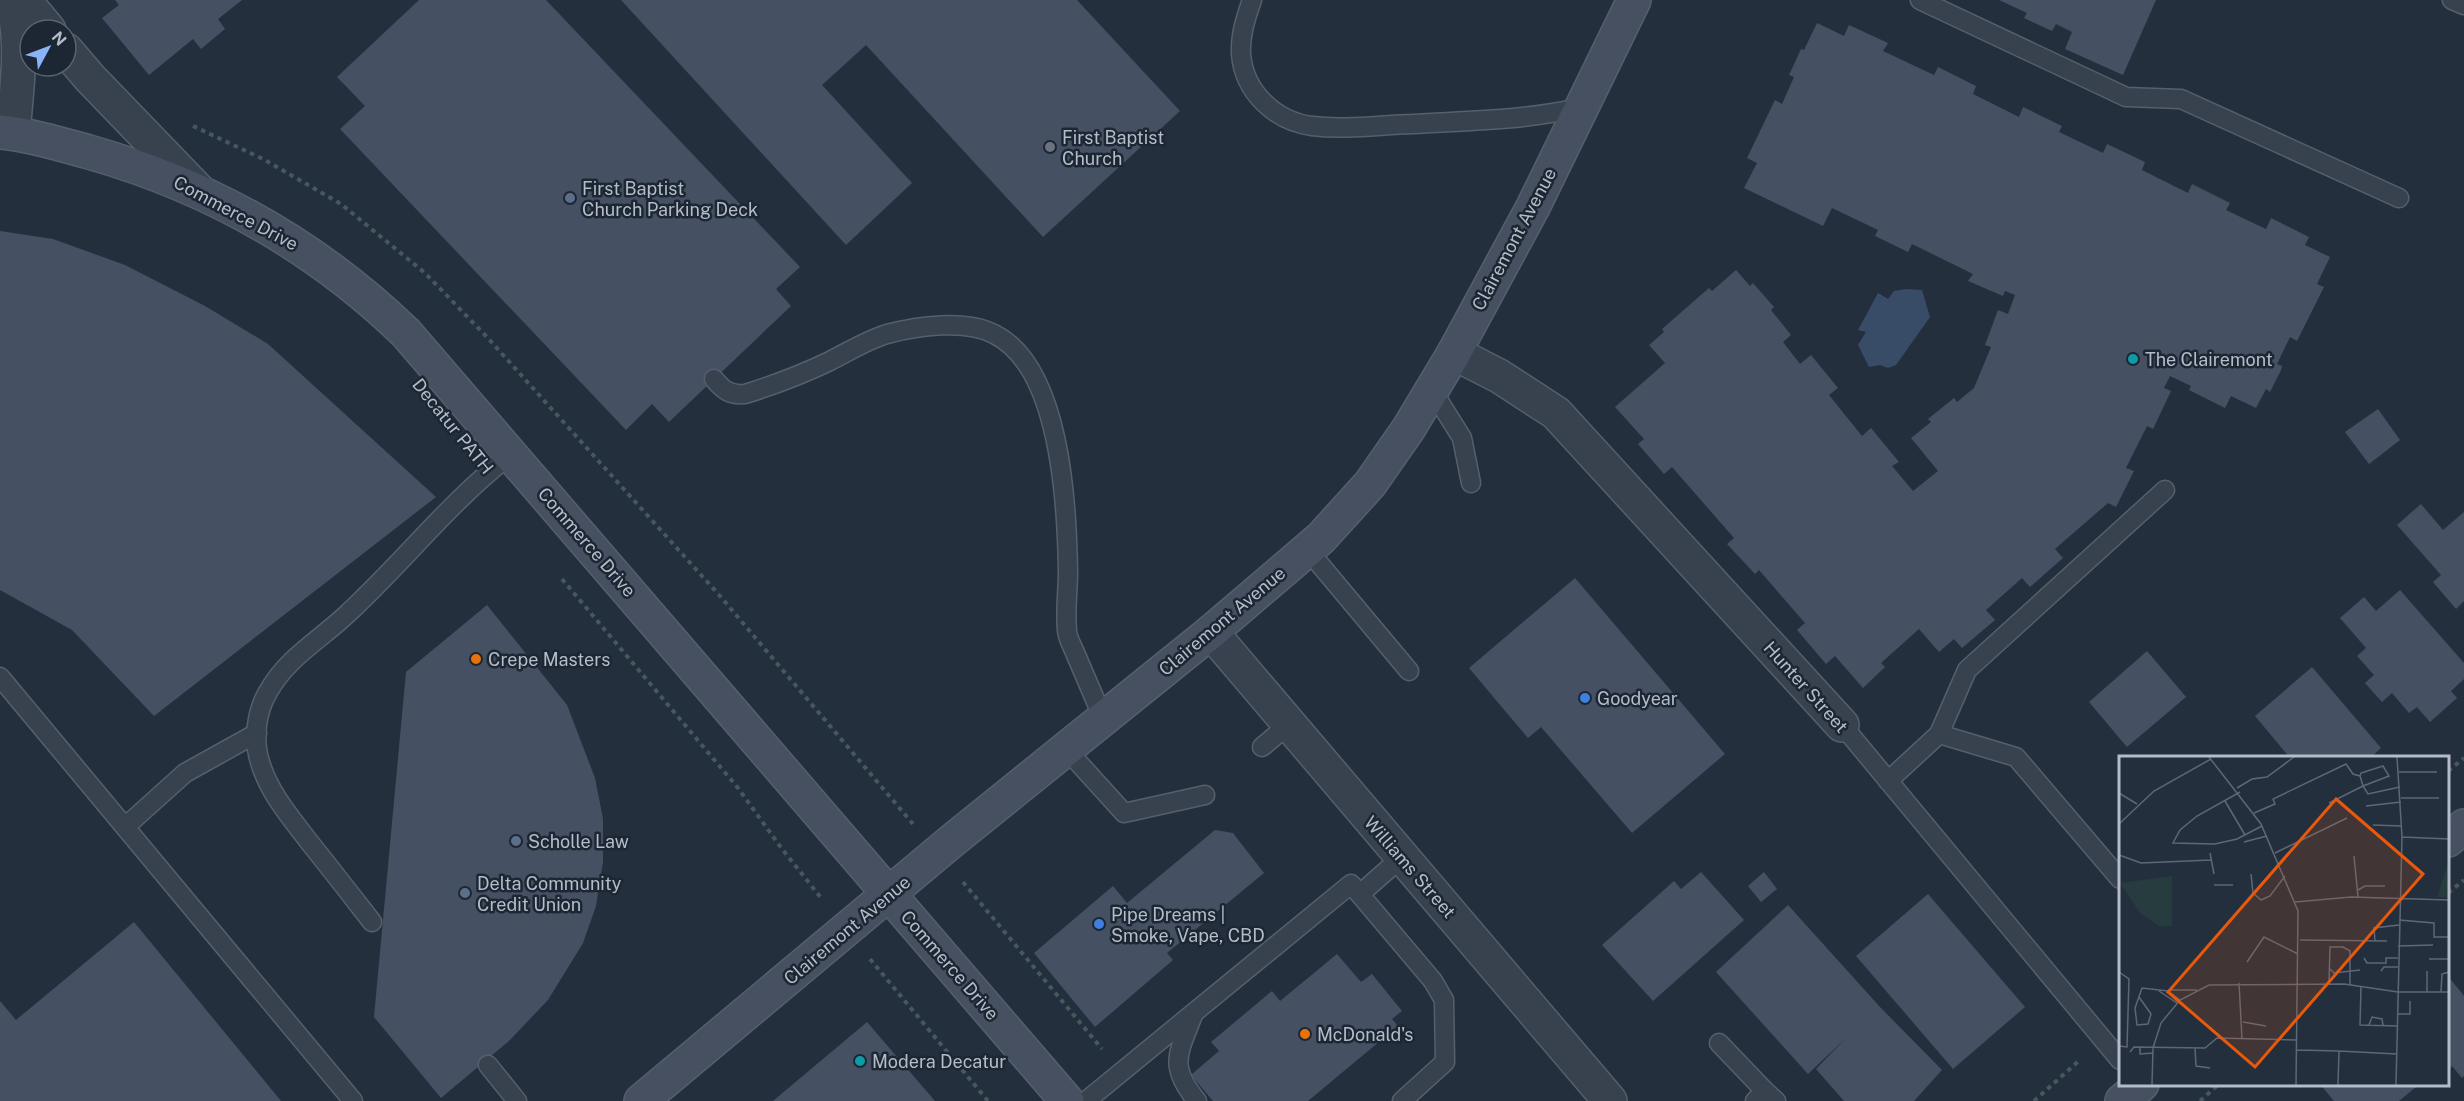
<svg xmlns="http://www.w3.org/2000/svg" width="2464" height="1101" viewBox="0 0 2464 1101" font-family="'Public Sans',sans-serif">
	<rect width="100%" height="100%" fill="#242f3e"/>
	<polygon fill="#394c67" points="1906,289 1922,290 1930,317 1896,365 1888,368 1880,365 1869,367 1858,345 1866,332 1858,330 1878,293 1888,299 1894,291"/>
	<g fill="#455162">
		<polygon points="115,0 242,0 218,19 225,29 201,49 193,39 149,75 102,18 119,5"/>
		<polygon points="419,0 546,0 800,267 776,289 791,306 669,422 652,404 626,430 340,129 365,106 337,77"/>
		<polygon points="621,0 1077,0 1180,111 1043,237 866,45 822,85 912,183 846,245"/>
		<polygon points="1999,0 2156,0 2123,75 2065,49 2072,32 2056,24 2052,31 2024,18 2027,13"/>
		<polygon points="1817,23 1844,36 1849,25 1888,43 1883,51 1934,75 1938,67 1976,86 1973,94 2019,117 2023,107 2062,126 2059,132 2103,153 2107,144 2145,162 2142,170 2188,193 2192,184 2230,203 2226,210 2266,229 2271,218 2309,237 2305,245 2330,257 2317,284 2324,287 2297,341 2290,337 2277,364 2282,366 2281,370 2270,392 2266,389 2256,408 2231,396 2225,408 2189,390 2191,386 2170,376 2164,388 2171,391 2153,429 2147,426 2126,468 2134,471 2116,507 2108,503 2055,549 2063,558 2030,587 2022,578 1986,610 1995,620 1962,648 1954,639 1939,652 1919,629 1881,663 1885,667 1863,688 1835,656 1826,664 1797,630 1805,623 1759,570 1755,574 1727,544 1734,538 1672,467 1664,474 1638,444 1644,439 1615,407 1665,363 1649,345 1664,332 1662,329 1709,288 1712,291 1736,270 1750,286 1753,283 1774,307 1771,310 1791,335 1783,342 1800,364 1811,355 1838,388 1829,395 1862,436 1871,428 1899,462 1892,466 1913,491 1938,471 1911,438 1931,422 1928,419 1954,398 1957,402 1974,388 1991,347 1985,345 1998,310 2008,314 2015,295 2005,291 2003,296 1968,281 1973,274 1912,244 1908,252 1875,236 1878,230 1832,208 1823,226 1744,188 1757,163 1747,158 1775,100 1782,104 1794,77 1789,75 1801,49 1804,50"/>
		<polygon points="0,231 53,239 125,265 205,306 268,344 436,497 154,716 72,630 0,590"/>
		<polygon points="2378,409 2400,440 2369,464 2345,432"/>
		<polygon points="2421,504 2443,530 2464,512 2464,601 2456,609 2433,582 2441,575 2397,525"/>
		<polygon points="1575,578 1725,754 1632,833 1541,727 1528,738 1469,668"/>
		<polygon points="2400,590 2464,663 2464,679 2451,691 2457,698 2430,722 2417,707 2409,713 2392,693 2382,702 2365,683 2374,675 2357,656 2366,648 2340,618 2364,597 2376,611"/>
		<polygon points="487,605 567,705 595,778 603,819 603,862 596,906 583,943 548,1000 509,1041 441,1098 374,1017 406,672"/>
		<polygon points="2147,651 2186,697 2127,747 2089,702"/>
		<polygon points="2312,667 2381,748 2370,758 2290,758 2255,716"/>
		<polygon points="1215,830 1233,833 1264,873 1167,953 1173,960 1095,1027 1034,953 1113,886 1127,903"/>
		<polygon points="1701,872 1744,920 1653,1001 1602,945 1674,881 1681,889"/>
		<polygon points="1764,872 1777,889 1761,902 1748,886"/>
		<polygon points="1928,894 2025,1007 1953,1069 1856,956"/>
		<polygon points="1788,905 1880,1007 1942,1070 1914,1101 1844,1101 1816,1069 1845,1039 1808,1074 1716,972"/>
		<polygon points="134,922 281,1101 0,1101 0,1001 16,1020"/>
		<polygon points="1337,954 1361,982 1372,974 1402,1011 1392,1019 1398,1026 1308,1101 1213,1101 1191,1075 1219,1051 1211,1042 1272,991 1280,1001"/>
		<polygon points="2448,976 2464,996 2464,1076 2462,1078 2452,1066 2448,1071"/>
		<polygon points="867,1022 935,1101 773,1101"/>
		<polygon points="2320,1084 2413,1084 2416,1087 2399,1101 2334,1101"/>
	</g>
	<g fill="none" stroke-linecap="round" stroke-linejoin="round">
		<defs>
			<g id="service">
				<path d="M1252,0C1246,17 1240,35 1241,54C1244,92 1275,121 1312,126C1345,130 1379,125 1413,124C1446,122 1480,121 1513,118C1536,116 1559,112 1581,108"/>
				<polyline points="1920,0 2126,97 2181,99 2399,198"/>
				<polyline points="2452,0 2464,5"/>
				<path d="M714,379C724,391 730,395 745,394C774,385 803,374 830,361C848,352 867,340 887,334C917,326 966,319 994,334C1061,367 1067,506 1068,571C1068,591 1065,610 1067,630C1067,638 1073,647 1076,655C1085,676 1094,697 1103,718"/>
				<polyline points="1432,390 1462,438 1471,483"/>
				<polyline points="1307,549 1409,671"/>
				<polyline points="0,677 353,1101"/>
				<polyline points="1842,725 2120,1060"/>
				<polyline points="1939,734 2016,757 2120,879"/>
				<polyline points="1262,747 1288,725"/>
				<polyline points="1066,749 1124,813 1205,795"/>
				<polyline points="1888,781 1939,734 1967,670 2165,490"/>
				<polyline points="125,827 185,773 257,733"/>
				<polyline points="1360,894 1402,857"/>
				<path d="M372,922C351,895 331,869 310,843C291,818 269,793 260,762C253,740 256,712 268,692C286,659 318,641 345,616C403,563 448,503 511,454"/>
				<path d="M1193,1015C1178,1054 1168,1066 1197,1101"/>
				<polyline points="1719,1043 1765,1091"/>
				<polyline points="488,1065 517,1101"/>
				<polyline points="1086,1101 1351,884 1433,981 1444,1000 1445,1062 1402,1101"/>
				<polyline points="1755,1101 1765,1091 1776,1101"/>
			</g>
			<g id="minor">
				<path d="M11,0C25,38 16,93 13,133"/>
				<polyline points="24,0 49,30"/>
				<polyline points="66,50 90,78 200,192"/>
				<polyline points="1454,353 1499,376 1556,413 1842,725"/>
				<polyline points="1211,632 1610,1101"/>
			</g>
			<g id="secondary">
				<path d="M0,132C30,135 60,144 89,152C209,186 316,246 406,333L1067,1101"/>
				<polyline points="2448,840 2464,826"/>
				<polyline points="641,1101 953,840 1211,632 1321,538 1370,484 1409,428 1454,353 1533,207 1634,0"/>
				<polyline points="2122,1101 2142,1084"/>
			</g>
		</defs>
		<use href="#service" stroke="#565f6c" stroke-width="21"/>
		<use href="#minor" stroke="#565f6c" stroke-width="36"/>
		<use href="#secondary" stroke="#565f6c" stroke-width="36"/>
		<g stroke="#44595c" stroke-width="4" stroke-dasharray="4.5 4.5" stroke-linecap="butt">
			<polyline points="193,126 263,159 341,204 425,273 486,336 720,596 913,824"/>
			<polyline points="562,579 738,788 782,849 822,899"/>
			<polyline points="2448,771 2464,758"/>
			<polyline points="963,882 1102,1049"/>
			<polyline points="2448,893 2464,880"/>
			<polyline points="870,959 988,1101"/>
			<polyline points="2034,1101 2081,1059"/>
			<polyline points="2200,1101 2219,1084"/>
		</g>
		<use href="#service" stroke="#38414e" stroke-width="18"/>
		<use href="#minor" stroke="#38414e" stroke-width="33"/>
		<use href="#secondary" stroke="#465061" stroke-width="33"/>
	</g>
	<circle fill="#6b7280" stroke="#1d2633" stroke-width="2" cx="1050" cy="147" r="6"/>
	<g fill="#5c6f8a" stroke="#1d2633" stroke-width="2">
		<circle cx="570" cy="198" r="6"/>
		<circle cx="516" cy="841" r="6"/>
		<circle cx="465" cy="893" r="6"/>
	</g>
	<g fill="#0f9aa8" stroke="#1d2633" stroke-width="2">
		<circle cx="2133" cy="359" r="6"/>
		<circle cx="860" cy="1061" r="6"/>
	</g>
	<g fill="#e8710a" stroke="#1d2633" stroke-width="2">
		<circle cx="476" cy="659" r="6"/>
		<circle cx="1305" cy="1034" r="6"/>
	</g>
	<g fill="#3f7fe0" stroke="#1d2633" stroke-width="2">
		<circle cx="1585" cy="698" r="6"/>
		<circle cx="1099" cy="924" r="6"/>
	</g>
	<g text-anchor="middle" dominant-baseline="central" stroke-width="5" stroke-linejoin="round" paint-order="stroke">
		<g font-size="18" fill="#b4bcc9" stroke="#1d2633" text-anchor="start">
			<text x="1062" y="137">First Baptist<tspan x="1062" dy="21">Church</tspan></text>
			<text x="582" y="188">First Baptist<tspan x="582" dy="21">Church Parking Deck</tspan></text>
			<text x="2145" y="359">The Clairemont</text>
			<text x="488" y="659">Crepe Masters</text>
			<text x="1597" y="698">Goodyear</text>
			<text x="528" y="841">Scholle Law</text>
			<text x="477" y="883">Delta Community<tspan x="477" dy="21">Credit Union</tspan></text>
			<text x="1111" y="914">Pipe Dreams |<tspan x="1111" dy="21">Smoke, Vape, CBD</tspan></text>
			<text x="1317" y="1034">McDonald's</text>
			<text x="872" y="1061">Modera Decatur</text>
		</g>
		<g font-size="18" fill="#b4bcc9" stroke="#1d2633">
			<text transform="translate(236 213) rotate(28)">Commerce Drive</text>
			<text transform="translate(1514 239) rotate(-62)">Clairemont Avenue</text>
			<text transform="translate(453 426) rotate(51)">Decatur PATH</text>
			<text transform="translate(587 542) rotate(49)">Commerce Drive</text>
			<text transform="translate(1222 621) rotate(-40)">Clairemont Avenue</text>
			<text transform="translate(1806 687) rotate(48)">Hunter Street</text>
			<text transform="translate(1410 867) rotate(49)">Williams Street</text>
			<text transform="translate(847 930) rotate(-40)">Clairemont Avenue</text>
			<text transform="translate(950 965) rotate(49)">Commerce Drive</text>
		</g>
	</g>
	<g transform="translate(2119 756)">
		<rect width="330" height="330" fill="#242f3e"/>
		<path d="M330,105V141H318ZM53,120V170H40L21,157L1,127Z" fill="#263c3f"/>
		<path fill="none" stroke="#5e6776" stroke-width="1.5" d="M90,1L142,68L179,155L177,329M280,16H318M118,32L133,23L148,21L175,1M121,36L78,60L61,74L54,87L96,88L118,83L143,70M0,37L18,48M282,42H320M106,45L126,79M210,47L244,30L270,20L264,10L242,17L241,20L244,30L249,38L281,31M247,50L282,46M135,57L156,48L154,43L227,8L234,18L241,20M0,68L35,35L92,3M254,69L282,70M283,81L330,83M125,86L148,80M91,97L95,118M156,97L228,62M0,99L22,107L92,104M235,100L239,141M132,118L134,137L142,144L151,140L166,120M95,129H114M239,134L246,130H266M176,146L232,141L330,144M280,164L315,167V181H330M181,184L268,185M256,185L255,172L280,169M279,190L314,189M245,202L248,207H267V202H279M310,203H330M128,206L145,181L179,198M211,213L215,217L241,214M262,215L265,211H279M0,216L10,223L8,291L0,290M120,227L123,283M210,228L211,191H224L231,195V229M242,230L241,269L279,270M51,234H78M40,235L58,247M308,236V215M322,236L323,218L330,216M20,241L32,258L29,268L18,269L16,252L23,232L49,235L61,244M279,258H291V245M124,266L147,270M250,269L253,261L263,263L264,269M21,291V298L34,297M76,292L77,310L91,312M178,294L220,295L219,329M220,295L278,298M11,296L15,291L86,292L98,282L178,284M33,329L34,292L42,267L61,244L90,229L225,228L279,236H330M277,329L283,81L278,1"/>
		<path fill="#e8590c" fill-opacity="0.15" stroke="#e8590c" stroke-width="3" d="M217,43L304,118L136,311L49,236Z"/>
		<rect width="330" height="330" fill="none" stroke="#b4bcc9" stroke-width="3"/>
	</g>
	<g transform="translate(48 48) rotate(49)"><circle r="28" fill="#1d2633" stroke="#59626f" stroke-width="1.5"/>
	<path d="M0-4.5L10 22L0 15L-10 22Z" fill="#8ab4f8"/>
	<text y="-9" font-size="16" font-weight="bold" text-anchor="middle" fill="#b4bcc9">N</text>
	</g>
</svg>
